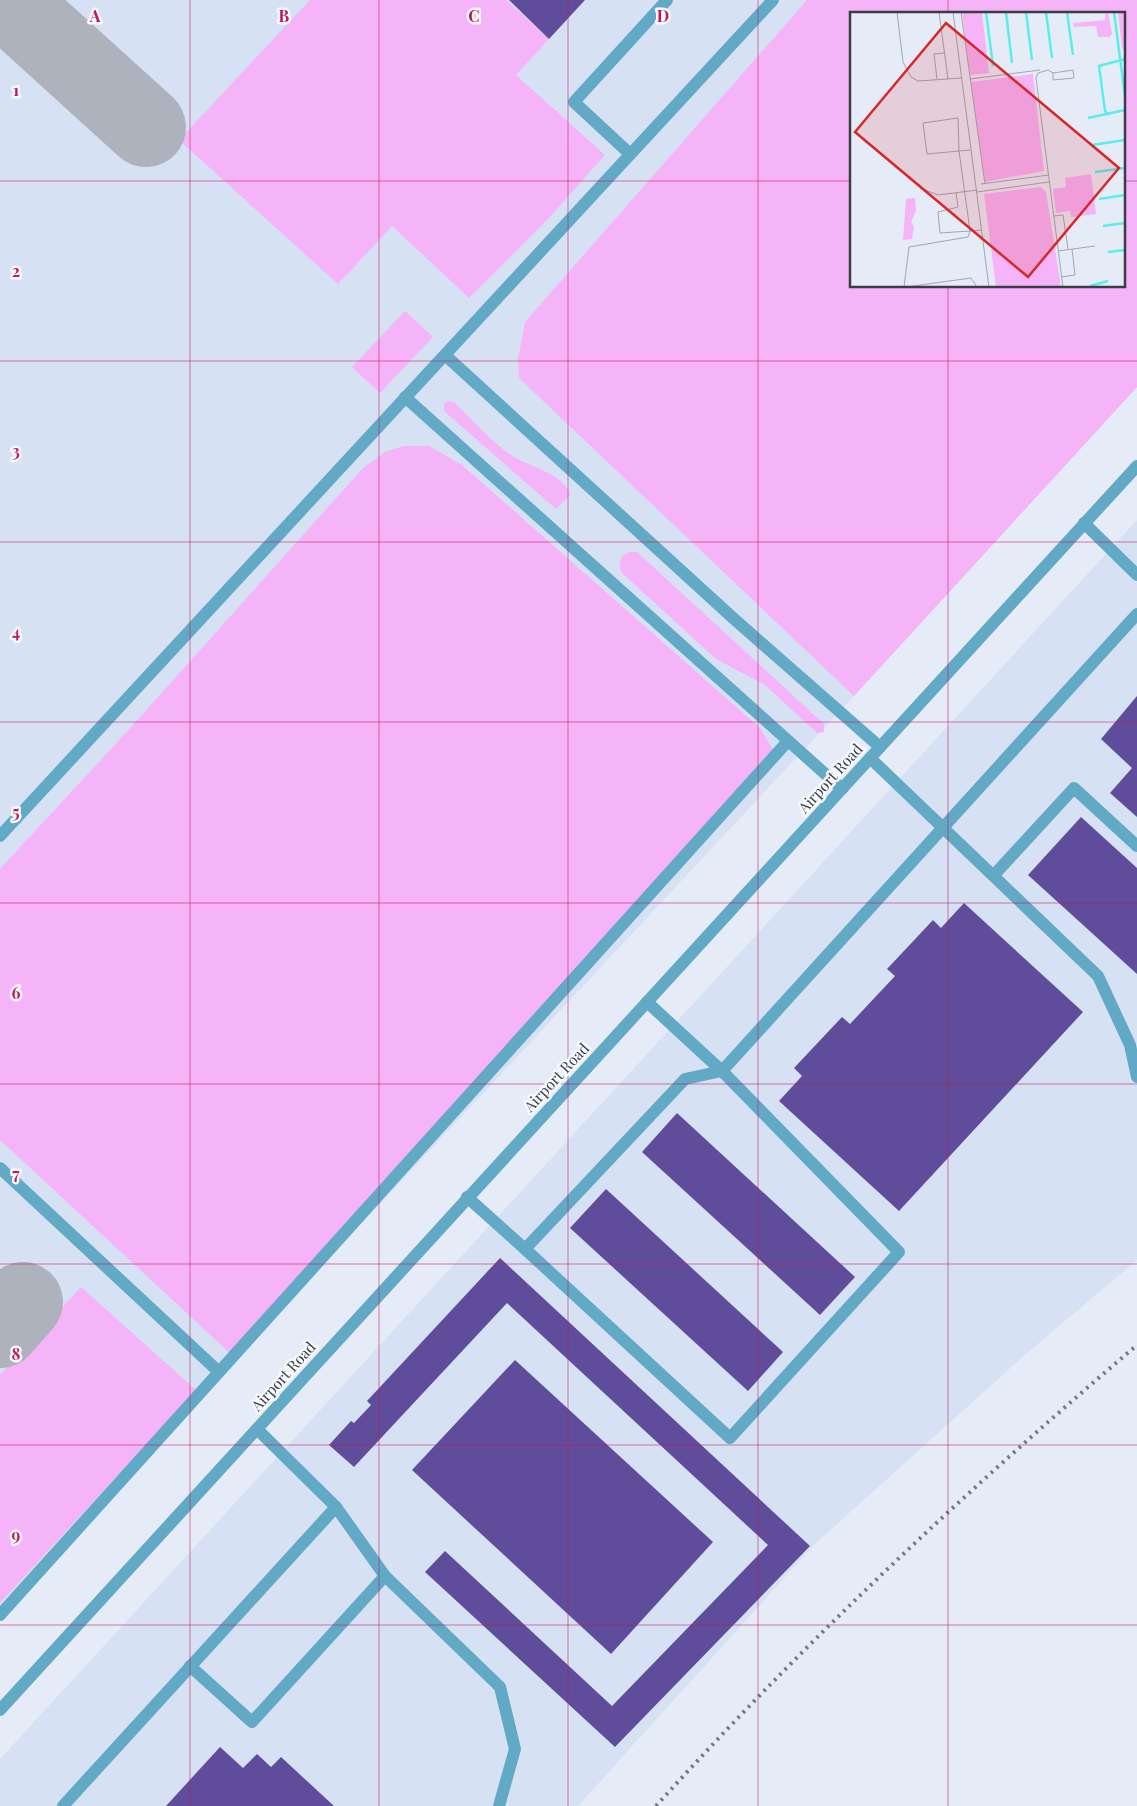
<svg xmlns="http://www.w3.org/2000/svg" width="1137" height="1806" viewBox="0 0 1137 1806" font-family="'Playfair Display',serif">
	<rect width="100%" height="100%" fill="#e5ecf8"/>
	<g fill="#d6e2f4" fill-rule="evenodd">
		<path d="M0,0H1137V387L854,696L0,1611ZM851,14H1123V286H851Z"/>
		<polygon points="1137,520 1137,1260 1026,1354 816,1543 578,1806 0,1806 0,1759"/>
	</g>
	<g fill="#f5b3f8" fill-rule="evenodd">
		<polygon points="310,0 506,0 549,39 516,75 605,155 547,220 469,298 392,226 338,284 179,140"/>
		<path d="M807,0H1137V387L854,696L519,378L518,359L525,322ZM851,14H1123V286H851Z"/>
		<polygon points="405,311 433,337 380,393 352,367"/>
		<path d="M448,401L454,402C473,420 492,443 514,457C531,467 564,474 570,495L556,509L444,411V403Z"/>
		<polygon points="404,446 429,446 462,465 760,728 775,753 234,1357 0,1140 0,869 134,724 363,468 385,452"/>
		<path d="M630,552H637L824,724V732L817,733L765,685L716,659L622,573C617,564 620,555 630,552Z"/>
		<polygon points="81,1287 196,1390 0,1603 0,1375"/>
	</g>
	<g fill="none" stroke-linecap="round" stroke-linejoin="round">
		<g stroke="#adb2bc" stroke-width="80">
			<polyline points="6,0 146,127"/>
			<polyline points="0,1328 23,1302"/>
		</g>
	</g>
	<g fill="#5f4c9b">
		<polygon points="509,0 585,0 549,39"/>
		<polygon points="1137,696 1137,817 1110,793 1132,768 1101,739"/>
		<polygon points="1081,817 1137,868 1137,974 1028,875"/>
		<polygon points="964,903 1083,1012 899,1211 779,1101 802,1076 794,1068 842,1017 850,1024 895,976 887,969 933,920 941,928"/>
		<polygon points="677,1113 855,1277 820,1315 642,1152"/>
		<polygon points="606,1189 783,1352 748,1391 570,1228"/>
		<polygon points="500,1258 810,1546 615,1747 425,1572 445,1551 612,1706 768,1545 507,1303 354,1467 329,1445 351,1421 354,1423 371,1405 367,1401"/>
		<polygon points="515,1360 713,1542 611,1654 412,1470"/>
		<polygon points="220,1747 243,1768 257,1754 271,1767 281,1757 334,1806 166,1806"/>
	</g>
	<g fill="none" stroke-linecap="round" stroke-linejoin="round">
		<g stroke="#62a9c6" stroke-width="12">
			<polyline points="630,154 574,102 667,0"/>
			<polyline points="445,355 733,618 880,747"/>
			<polyline points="405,397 842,789"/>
			<polyline points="1084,523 1137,575"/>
			<polyline points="870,758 1098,976 1130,1045 1137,1077"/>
			<polyline points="0,836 773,0"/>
			<polyline points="994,875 1074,788 1137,846"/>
			<polyline points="647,1002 722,1071 899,1252 730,1438 525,1249 685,1079 722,1071 1137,614"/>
			<polyline points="0,1168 219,1372"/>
			<polyline points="467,1197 525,1249"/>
			<polyline points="257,1429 336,1507 385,1576 500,1687 515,1749 499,1806"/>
			<polyline points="0,1615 788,741"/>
			<polyline points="190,1666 252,1722 385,1576"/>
			<polyline points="63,1806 336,1507"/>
		</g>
		<polyline stroke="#62a9c6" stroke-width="12" points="0,1710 1137,466"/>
		<path stroke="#757980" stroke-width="4" stroke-dasharray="2.5 5" stroke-linecap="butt" d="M656,1806C805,1641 968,1489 1137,1345"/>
	</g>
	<path fill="none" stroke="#c2185b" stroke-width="1" stroke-opacity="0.55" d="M190,0V1806M379,0V1806M568,0V1806M758,0V1806M948,0V14M0,181H851M1123,181H1137M948,286V1806M0,361H1137M0,542H1137M0,722H1137M0,903H1137M0,1084H1137M0,1264H1137M0,1445H1137M0,1625H1137"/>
	<g text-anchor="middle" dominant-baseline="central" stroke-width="5" stroke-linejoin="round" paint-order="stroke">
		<g font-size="15" fill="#3a3d41" stroke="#f6f9fe">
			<text transform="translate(830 778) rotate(-48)">Airport Road</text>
			<text transform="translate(556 1077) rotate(-47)">Airport Road</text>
			<text transform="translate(283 1376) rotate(-48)">Airport Road</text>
		</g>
	</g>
	<g transform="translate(850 12)">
		<rect width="275" height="275" fill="#e5ecf8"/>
		<path d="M112,0H132L139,61L120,63ZM268,0H275V39L272,36ZM258,1L262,21L260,25H248L246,14L224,15L223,11L255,8V2ZM183,62L194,159L135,170L121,70ZM241,162L246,202L221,205L220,199L206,201L203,177L216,175L215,166ZM191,175L196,180L211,275H146L134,182ZM65,186L66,199L61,210L64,215L62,227L53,228L56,187Z" fill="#f5b3f8"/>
		<path fill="none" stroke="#5bedeb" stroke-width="2.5" d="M136,0L143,54M156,0L162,51M176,0L182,48M196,0L202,46M217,0L223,43M264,0L275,84M259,103L255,99L249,54L275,47M238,106L275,98M242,133L275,128M245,160L275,156M249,187L275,183M253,214L275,211M258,240L275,238M240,274L258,269"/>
		<path fill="none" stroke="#a1a6af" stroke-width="1" d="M47,0L53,50L61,65L68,69L112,66M89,0L98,67M103,0L139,275M111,0L135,172M203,61V68L224,66L223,58L203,61L198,58L188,61L186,66L213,275M87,67L84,42L95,41M120,67L190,58M121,138L109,139L77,142L73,111L108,106L109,139L120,219L132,218M131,172L199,163M70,176L88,183L127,178M127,180L199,170M204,204L213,203L218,237M208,239L245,234M211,265L225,263L222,237M54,275L59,235L118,225L120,219L90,221L88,200L108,195L106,181M56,275L121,266L127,275"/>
		<path fill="#d62828" fill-opacity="0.15" stroke="#d62828" stroke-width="2.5" d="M96,11L269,156L178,265L5,120Z"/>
		<rect width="275" height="275" fill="none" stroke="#3a3d41" stroke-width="2.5"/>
	</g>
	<g font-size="16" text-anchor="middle" font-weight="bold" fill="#c2185b" stroke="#f6f9fe" stroke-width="5" stroke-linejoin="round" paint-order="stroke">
		<text x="95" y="22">A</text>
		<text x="284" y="22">B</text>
		<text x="474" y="22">C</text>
		<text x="663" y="22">D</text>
		<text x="16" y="96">1</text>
		<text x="16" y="277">2</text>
		<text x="16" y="457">3</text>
		<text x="16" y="638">4</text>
		<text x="16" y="818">5</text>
		<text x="16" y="999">6</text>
		<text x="16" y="1180">7</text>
		<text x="16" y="1360">8</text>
		<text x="16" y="1541">9</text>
	</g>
</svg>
